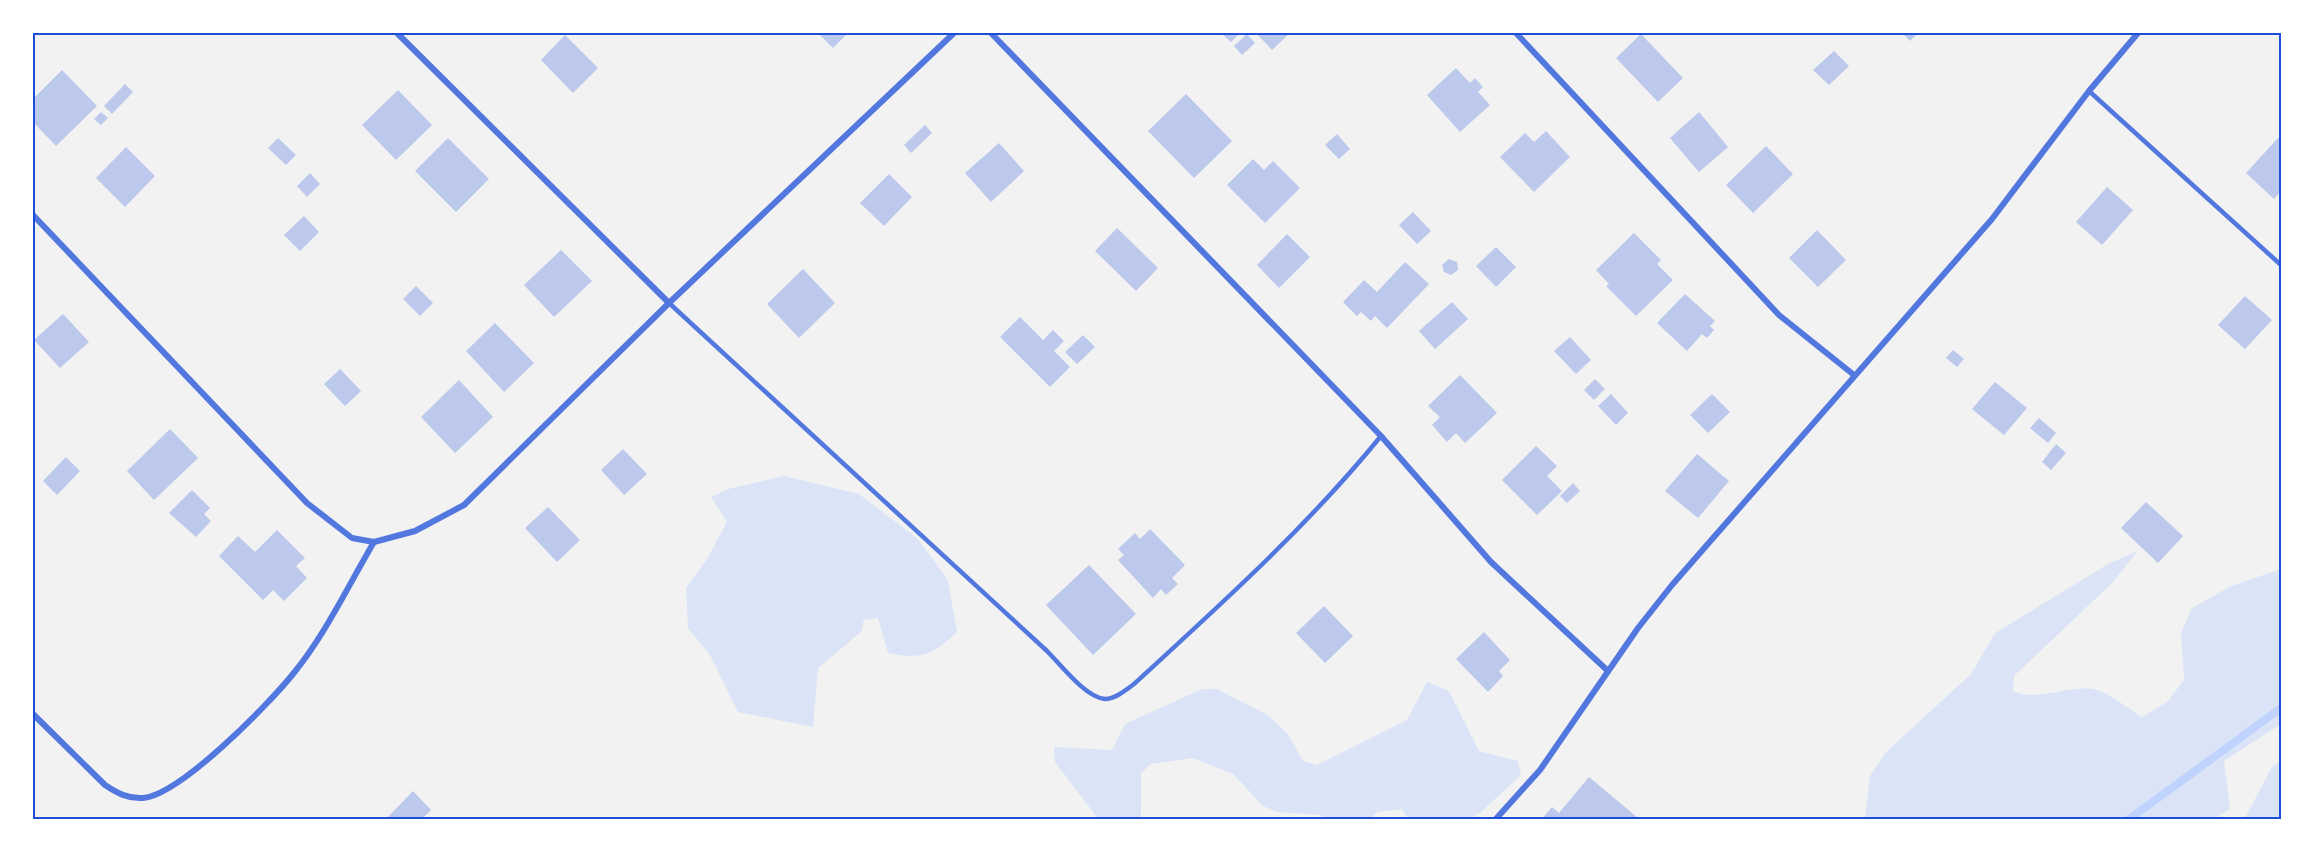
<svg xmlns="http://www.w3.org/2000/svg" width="2314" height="853" viewBox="0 0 2314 853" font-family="'PT Sans Narrow',sans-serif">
	<rect width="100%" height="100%" fill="#f2f2f2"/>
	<g fill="#dbe4f7">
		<path d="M784,476L859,494L918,539L948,580L957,632C932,655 922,660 888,653L878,618L864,620L861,632L818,668L813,727L738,712L710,655L688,628L686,588L707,559L727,522L711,497L728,489Z"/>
		<path d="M2138,551L2112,583L2014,676L2013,691C2036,702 2066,686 2092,689C2108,691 2128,709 2142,717L2167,702L2184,680L2181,633L2192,608L2231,586L2281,569V724L2224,761L2230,809L2212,820H1865L1870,776L1886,752L1971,674L1995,633L2108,564Z"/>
		<polygon points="1427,682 1449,691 1479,751 1518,761 1521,775 1481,812 1468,820 1409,820 1402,809 1377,812 1369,820 1331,820 1319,815 1277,812 1263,806 1233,774 1193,758 1151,764 1141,773 1141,814 1139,820 1099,820 1055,762 1054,747 1112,750 1125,724 1202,689 1217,689 1268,715 1288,734 1303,761 1317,765 1407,720"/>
		<polygon points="2281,760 2281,820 2244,820 2272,767"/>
	</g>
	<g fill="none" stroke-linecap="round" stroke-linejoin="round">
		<polyline stroke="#bfd3fe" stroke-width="8" points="2128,820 2281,708"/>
	</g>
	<g fill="#bdc9ec">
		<polygon points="818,33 848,33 833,48"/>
		<polygon points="1225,33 1240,33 1231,42 1223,35"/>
		<polygon points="1256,33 1290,33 1272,50"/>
		<polygon points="1902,33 1918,33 1910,41"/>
		<polygon points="1247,34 1255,43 1242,55 1234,46"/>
		<polygon points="1641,34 1683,78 1658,102 1616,58"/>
		<polygon points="565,35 598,68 573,93 541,60"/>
		<polygon points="1834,51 1849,66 1829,85 1813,70"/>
		<polygon points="1456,68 1470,83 1475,78 1483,87 1478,92 1490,105 1460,132 1427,95"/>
		<polygon points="62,70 97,106 56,146 33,122 33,99"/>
		<polygon points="125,84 133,92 112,114 104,106"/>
		<polygon points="398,90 432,125 396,160 362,125"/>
		<polygon points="1186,94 1232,141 1194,178 1148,131"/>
		<polygon points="101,112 108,118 101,125 94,119"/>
		<polygon points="1699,112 1728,147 1699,172 1670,138"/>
		<polygon points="925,125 932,133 911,153 904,145"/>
		<polygon points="1546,131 1570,157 1534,192 1500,157 1525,133 1534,142"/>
		<polygon points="1337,134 1350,149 1339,159 1325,145"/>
		<polygon points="278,138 296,155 286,165 268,148"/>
		<polygon points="448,138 489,179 456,212 415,171"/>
		<polygon points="2278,138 2281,140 2281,191 2274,199 2246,173"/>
		<polygon points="999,143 1024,171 991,202 965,173"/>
		<polygon points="1766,146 1793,174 1753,213 1726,185"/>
		<polygon points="126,147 155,176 125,207 96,178"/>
		<polygon points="1253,159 1264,170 1273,161 1300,188 1265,223 1227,185"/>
		<polygon points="310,173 320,184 307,197 297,186"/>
		<polygon points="889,174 912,197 884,226 860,203"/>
		<polygon points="2107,187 2133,210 2102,245 2076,222"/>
		<polygon points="1413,212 1431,231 1417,244 1399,225"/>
		<polygon points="304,216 319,232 300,251 284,235"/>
		<polygon points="1117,228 1158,268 1136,291 1095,251"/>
		<polygon points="1817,230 1846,260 1818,287 1789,258"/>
		<polygon points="1634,233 1661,260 1657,264 1673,280 1636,316 1606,286 1609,284 1596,270"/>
		<polygon points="1287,234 1310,257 1279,288 1257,265"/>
		<polygon points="1496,247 1516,267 1496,287 1476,266"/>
		<polygon points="561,250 592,281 554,317 524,285"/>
		<polygon points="1449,259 1457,262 1458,270 1451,275 1444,272 1442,265"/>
		<polygon points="1405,262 1429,284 1387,328 1375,316 1371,321 1361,312 1357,316 1343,302 1364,280 1377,292"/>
		<polygon points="803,269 835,303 799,338 767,304"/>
		<polygon points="416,286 433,303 420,316 403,299"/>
		<polygon points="1685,294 1715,321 1710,326 1714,330 1707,338 1702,334 1687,351 1657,323"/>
		<polygon points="2245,296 2272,320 2245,349 2218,325"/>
		<polygon points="1452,302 1468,319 1435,349 1419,331"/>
		<polygon points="63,314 89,342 60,368 34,340"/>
		<polygon points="1020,317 1043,340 1053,330 1064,341 1054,351 1070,367 1050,387 1000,337"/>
		<polygon points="495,323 534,363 504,392 466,351"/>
		<polygon points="1083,335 1095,347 1077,364 1065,352"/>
		<polygon points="1570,337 1591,360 1576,374 1554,351"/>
		<polygon points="1953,350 1964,359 1957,367 1946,358"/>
		<polygon points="340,369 361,391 345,406 324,384"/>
		<polygon points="1460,375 1497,413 1465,443 1456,433 1447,442 1432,425 1440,417 1428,406"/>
		<polygon points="1595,379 1605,389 1594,400 1584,390"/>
		<polygon points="459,380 493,417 455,453 421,417"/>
		<polygon points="1995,382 2027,408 2004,435 1972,409"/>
		<polygon points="1611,394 1628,413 1616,425 1598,406"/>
		<polygon points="1712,394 1730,412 1708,433 1690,415"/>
		<polygon points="2039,418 2056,433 2048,443 2030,428"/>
		<polygon points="170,429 198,458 154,500 127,471"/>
		<polygon points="2056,444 2066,453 2051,470 2042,462"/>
		<polygon points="1536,446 1557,466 1547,476 1562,491 1537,515 1502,480"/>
		<polygon points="623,449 647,474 624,495 601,470"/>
		<polygon points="1697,454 1729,481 1698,518 1665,491"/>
		<polygon points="66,457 80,471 57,495 43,481"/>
		<polygon points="1573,483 1580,491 1567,503 1560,496"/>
		<polygon points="192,490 210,508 204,514 211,521 196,537 169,513"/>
		<polygon points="2146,502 2183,536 2158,563 2121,528"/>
		<polygon points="548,507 580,540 557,562 525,528"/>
		<polygon points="1150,529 1185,565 1172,578 1178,584 1166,595 1161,589 1153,598 1118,560 1124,555 1118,549 1135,533 1140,539"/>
		<polygon points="277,530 305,558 296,566 307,578 284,601 273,590 263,600 219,556 238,536 255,552"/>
		<polygon points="1089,565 1136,614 1093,655 1046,605"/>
		<polygon points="1324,606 1353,636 1325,663 1296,633"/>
		<polygon points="1484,632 1510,660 1499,671 1503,676 1488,692 1456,659"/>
		<polygon points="1589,777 1638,818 1636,820 1541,820 1552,807 1559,813"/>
		<polygon points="413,791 431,810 421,820 385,820"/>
	</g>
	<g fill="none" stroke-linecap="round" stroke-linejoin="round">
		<g stroke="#5277de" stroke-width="4.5">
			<polyline points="2089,91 2281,265"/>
			<path d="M669,303L1047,651C1060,664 1086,698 1105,699C1115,699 1126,690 1134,684C1220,605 1307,527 1381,436"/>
		</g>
		<g stroke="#5277de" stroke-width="6">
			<polyline points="397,33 669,303"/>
			<polyline points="991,33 1381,436 1491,562 1608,671"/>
			<polyline points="1516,33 1779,315 1854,375"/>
			<polyline points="33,215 307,503 352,538 374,542 415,531 464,505 669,303 954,33"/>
			<path d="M33,714L105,785C117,793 128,799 143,798C180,795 268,705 293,674C325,635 348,586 374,542"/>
			<polyline points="1495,820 1540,770 1638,628 1672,585 1992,219 2089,91 2138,33"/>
		</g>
	</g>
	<rect width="2314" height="853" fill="none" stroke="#ffffff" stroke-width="69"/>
	<rect x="34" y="34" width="2246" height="784" fill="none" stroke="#1d4ed8" stroke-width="2"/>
</svg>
